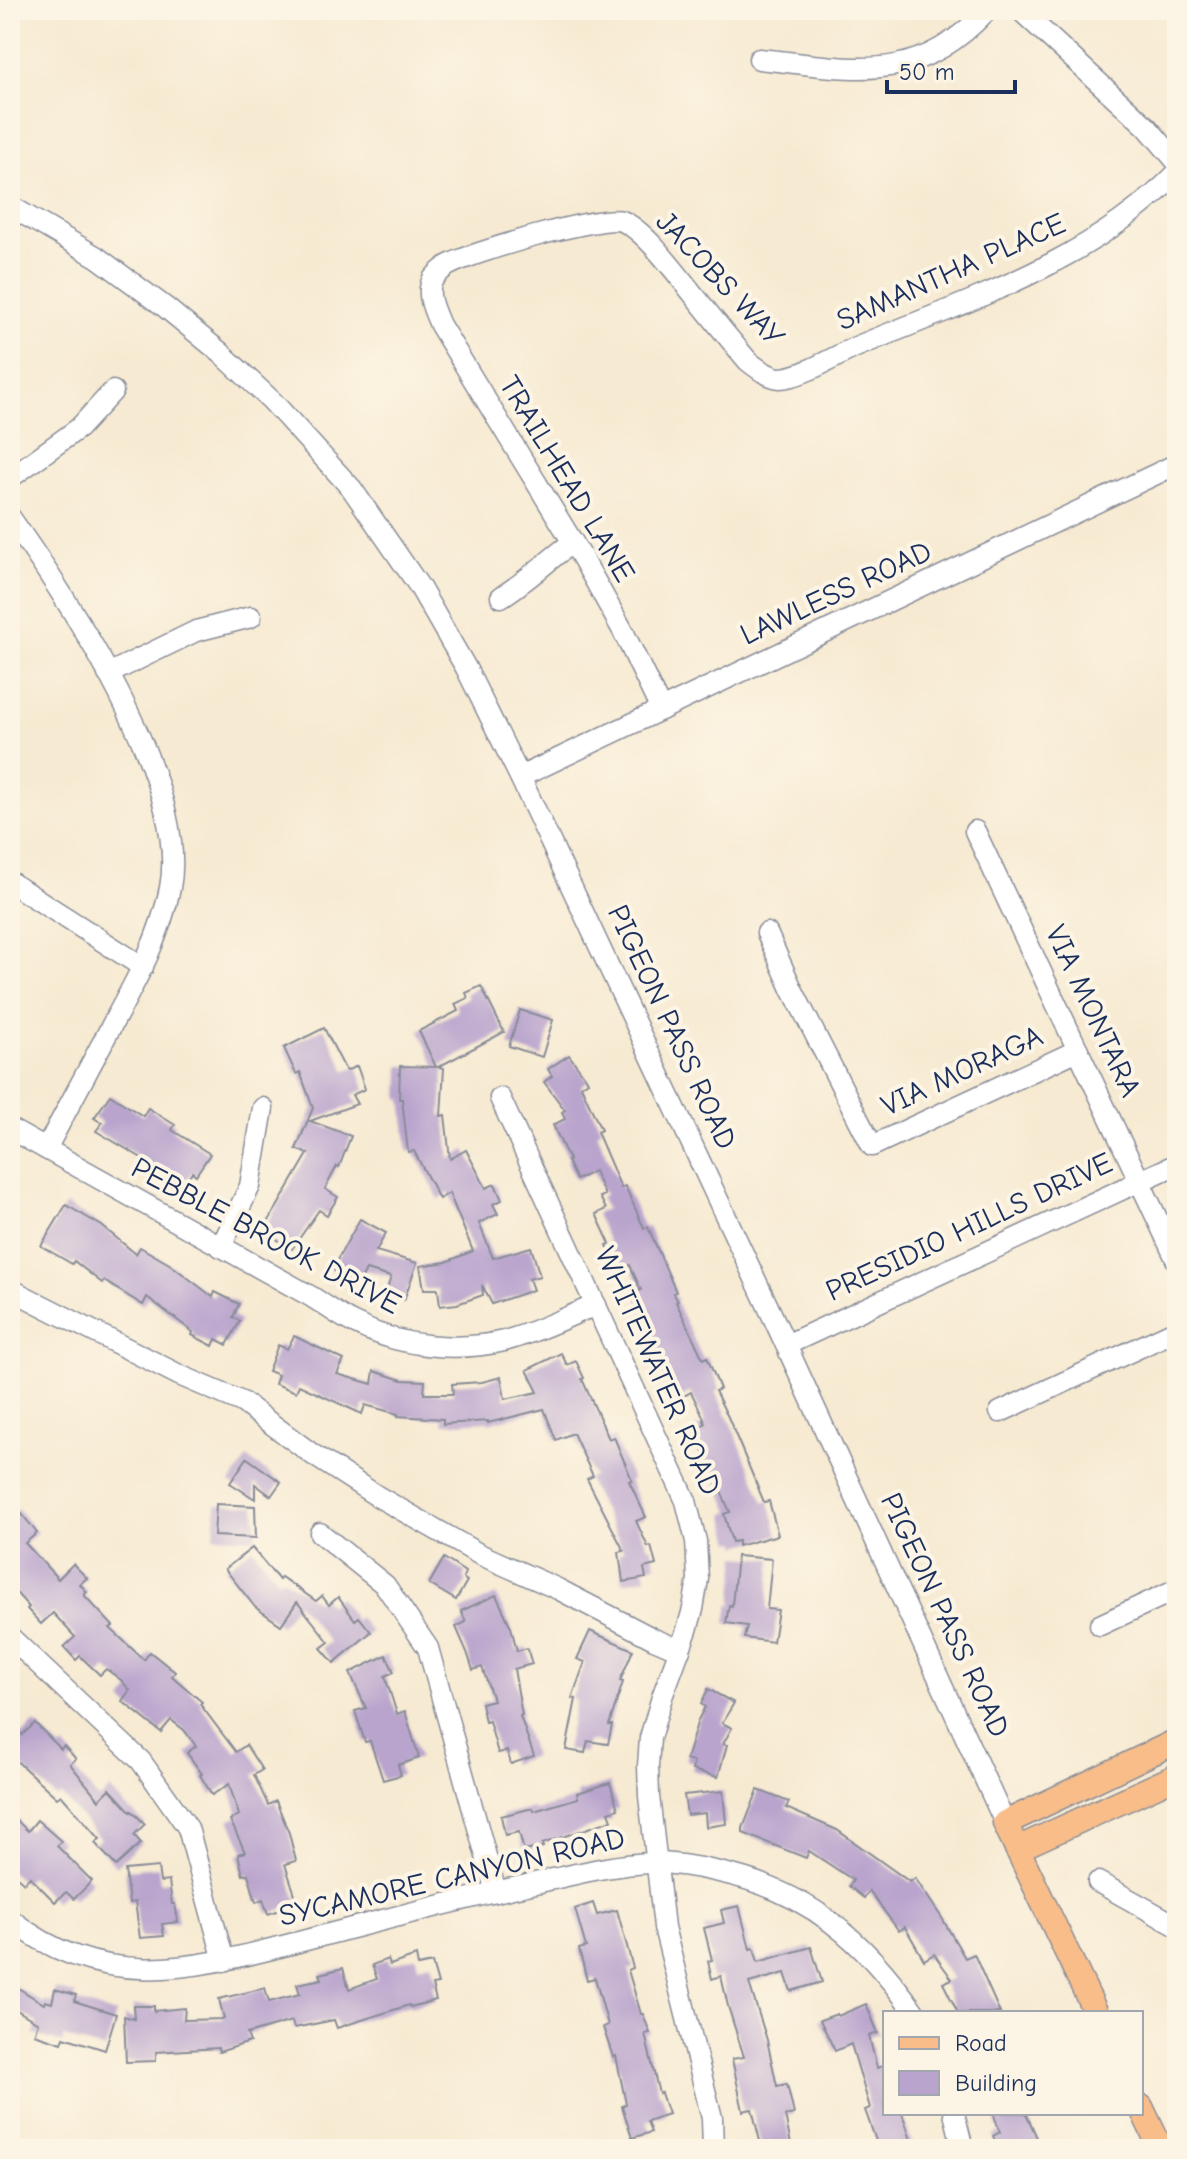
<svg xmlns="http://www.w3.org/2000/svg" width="1187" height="2159" viewBox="0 0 1187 2159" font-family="'Comic Neue',sans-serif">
	<rect width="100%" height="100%" fill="#fcf5e5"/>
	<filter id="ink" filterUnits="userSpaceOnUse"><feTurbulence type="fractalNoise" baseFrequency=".0125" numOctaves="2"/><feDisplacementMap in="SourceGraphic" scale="16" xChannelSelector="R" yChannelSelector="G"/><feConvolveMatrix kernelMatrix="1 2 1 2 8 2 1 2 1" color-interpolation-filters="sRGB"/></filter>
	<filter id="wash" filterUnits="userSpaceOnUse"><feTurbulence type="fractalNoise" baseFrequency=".006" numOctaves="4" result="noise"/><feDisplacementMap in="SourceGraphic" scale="32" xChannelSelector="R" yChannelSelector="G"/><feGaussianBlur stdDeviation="1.8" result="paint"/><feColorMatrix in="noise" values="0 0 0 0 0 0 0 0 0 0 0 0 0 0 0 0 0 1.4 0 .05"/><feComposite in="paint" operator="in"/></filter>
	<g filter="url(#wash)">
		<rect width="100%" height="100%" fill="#f7ead2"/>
		<g id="blocks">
			<g fill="#b9a4cd">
				<polygon points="481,986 504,1032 438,1067 444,1068 441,1116 445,1115 450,1159 466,1150 486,1188 495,1184 502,1200 493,1204 498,1214 479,1223 493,1258 531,1247 540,1276 529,1279 533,1290 492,1304 482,1285 483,1295 457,1304 440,1306 438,1289 424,1289 420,1266 446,1262 473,1251 449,1193 439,1199 414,1151 408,1152 402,1099 399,1099 400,1066 436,1067 419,1031 458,1011 455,1004 468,998 466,993"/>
				<polygon points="520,1010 553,1020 542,1057 509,1046"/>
				<polygon points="324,1028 346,1071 357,1066 365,1089 352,1095 357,1104 310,1121 351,1136 339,1167 337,1166 325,1189 338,1197 327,1215 319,1210 292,1249 270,1235 273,1230 267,1224 308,1154 296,1149 313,1108 300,1072 296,1074 284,1048"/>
				<polygon points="569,1055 588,1081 581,1086 601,1130 597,1132 621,1188 625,1186 644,1228 648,1227 676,1292 673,1293 678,1301 676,1302 703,1359 707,1357 720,1389 715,1391 728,1417 764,1502 769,1501 778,1535 738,1546 738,1541 732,1542 724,1514 730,1512 694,1429 705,1424 703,1416 691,1392 678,1399 658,1352 656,1353 647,1333 654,1330 634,1293 641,1290 630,1265 618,1270 607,1245 610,1244 596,1214 606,1209 600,1197 605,1195 594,1171 576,1180 567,1161 569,1160 553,1125 565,1119 562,1112 565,1110 544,1082 552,1076 548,1069"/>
				<polygon points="110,1095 143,1116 148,1108 175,1125 172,1130 210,1154 196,1175 192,1172 184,1183 96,1131 102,1123 94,1118"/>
				<polygon points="66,1205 102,1226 136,1254 140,1247 171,1265 213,1297 215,1292 239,1304 233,1317 240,1321 227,1345 216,1339 213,1346 192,1335 193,1332 147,1297 143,1305 104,1281 102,1283 74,1261 72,1264 41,1246"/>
				<polygon points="360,1219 386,1233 376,1251 417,1263 404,1300 385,1295 391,1277 366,1270 359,1284 332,1269"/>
				<polygon points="294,1336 344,1360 337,1374 372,1384 374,1371 402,1380 425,1381 424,1394 453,1394 452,1384 482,1382 501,1377 505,1399 538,1392 527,1370 561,1353 567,1365 576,1361 584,1378 582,1379 609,1439 614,1437 632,1480 629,1481 646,1517 636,1521 648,1547 651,1546 656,1565 644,1568 646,1578 623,1582 619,1552 624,1551 587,1479 593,1476 573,1433 556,1440 544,1409 488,1423 488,1421 443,1424 443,1419 398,1416 398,1414 365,1405 362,1414 299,1385 296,1392 275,1384 278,1375 268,1371 278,1345 287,1349"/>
				<polygon points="247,1458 281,1482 271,1496 255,1484 255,1499 230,1483"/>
				<polygon points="216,1504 255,1506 256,1538 214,1536"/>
				<polygon points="18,1509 37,1533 25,1543 58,1579 73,1564 87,1578 80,1584 87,1592 84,1595 113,1626 110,1628 144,1660 150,1652 175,1672 172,1676 202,1702 200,1704 236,1752 246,1745 262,1770 254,1775 268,1805 276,1801 289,1833 296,1861 285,1864 298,1904 268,1914 263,1899 256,1902 248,1874 243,1875 238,1854 245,1852 230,1820 239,1815 229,1784 212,1795 200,1775 202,1774 187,1753 196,1746 184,1730 171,1720 161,1732 122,1701 130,1690 121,1680 106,1669 100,1675 80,1656 76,1660 64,1647 75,1637 53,1613 41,1624 27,1609 29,1607 10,1586 10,1516"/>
				<polygon points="252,1548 279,1580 281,1577 316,1601 322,1596 329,1605 338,1597 355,1620 359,1617 371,1632 334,1663 321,1648 329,1642 297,1602 281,1625 255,1607 225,1569"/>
				<polygon points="737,1556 772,1559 767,1609 778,1610 773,1642 744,1638 747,1626 726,1623 729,1605 732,1606"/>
				<polygon points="444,1558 465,1572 463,1578 467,1581 456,1600 429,1584"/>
				<polygon points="496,1595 511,1627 517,1651 527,1648 532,1664 514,1669 522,1715 520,1716 534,1756 511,1764 507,1751 498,1753 489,1721 485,1722 481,1703 493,1700 482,1667 473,1670 467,1652 456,1627 466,1622 461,1611"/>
				<polygon points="590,1631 633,1650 620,1681 623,1682 609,1725 612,1725 608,1744 588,1741 585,1753 566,1750 576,1699 572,1698 585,1662 577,1659"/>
				<polygon points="386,1655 394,1672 385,1676 397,1714 405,1711 419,1758 398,1765 401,1775 383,1780 370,1741 365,1742 355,1711 366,1708 350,1673"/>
				<polygon points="708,1689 734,1703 722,1723 732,1728 723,1744 727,1745 718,1777 692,1770 694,1762 686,1760 698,1720 705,1707 701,1704"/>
				<polygon points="35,1723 61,1749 64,1746 76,1759 70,1764 99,1800 110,1789 131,1812 132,1811 145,1824 134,1835 141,1843 116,1866 95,1843 100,1839 61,1795 57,1798 10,1755 10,1737 17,1730 22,1735"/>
				<polygon points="610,1783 618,1809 609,1812 612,1820 542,1844 543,1847 524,1851 519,1832 505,1835 501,1816 533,1808 534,1811 578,1798 577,1793"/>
				<polygon points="758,1790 789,1802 786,1808 837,1830 910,1882 915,1878 942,1918 965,1958 974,1954 1000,2013 958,2013 943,1983 952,1979 934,1954 924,1960 905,1927 899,1931 869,1891 864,1898 849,1886 853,1880 809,1851 806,1858 743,1833 743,1828"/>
				<polygon points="723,1791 726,1824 706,1827 705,1813 687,1815 684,1795"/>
				<polygon points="10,1814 28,1831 37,1820 61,1841 57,1846 92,1881 74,1899 66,1892 55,1902 30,1877 24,1883 10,1871"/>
				<polygon points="158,1867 160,1882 169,1881 172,1904 175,1904 178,1922 162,1924 164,1936 140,1938 135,1902 129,1903 125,1870"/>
				<polygon points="593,1903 597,1915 617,1910 633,1968 628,1970 641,2014 643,2014 650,2033 645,2034 659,2094 661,2093 668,2114 647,2121 651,2132 632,2138 622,2106 626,2104 616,2056 613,2057 603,2027 608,2025 595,1978 587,1980 579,1949 586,1947 575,1909"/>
				<polygon points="739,1906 750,1949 754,1948 758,1962 811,1947 822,1982 791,1991 785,1973 749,1983 767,2040 777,2086 787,2084 794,2114 785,2116 792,2149 762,2149 752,2109 743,2111 732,2059 744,2057 728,2006 721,1976 712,1979 708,1961 712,1960 704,1928 724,1923 721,1910"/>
				<polygon points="416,1956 418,1966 432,1963 438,1984 432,1985 436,2000 410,2007 409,2005 337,2028 334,2020 294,2028 292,2021 247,2034 250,2042 219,2052 218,2048 156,2052 156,2061 126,2062 124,2016 134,2019 133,2006 154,2006 154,2011 185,2008 184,2020 224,2019 219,1999 265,1988 269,2002 300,1994 297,1984 322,1979 320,1974 343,1968 349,1989 377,1979 372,1965 388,1959 390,1965"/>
				<polygon points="10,1983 44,2004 45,2001 52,2003 55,1989 76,1995 74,2001 116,2014 105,2050 64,2037 62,2043 34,2034 38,2023 10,2006"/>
				<polygon points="866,2004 878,2033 869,2036 877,2068 885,2065 885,2113 902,2113 914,2149 879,2149 865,2110 870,2108 851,2044 835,2051 820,2020 837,2014 838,2016"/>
				<polygon points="993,2113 1026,2113 1042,2149 999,2149 993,2136 1000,2132"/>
			</g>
		</g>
	</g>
	<g filter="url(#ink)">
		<use href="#blocks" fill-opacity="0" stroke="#898c98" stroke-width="2"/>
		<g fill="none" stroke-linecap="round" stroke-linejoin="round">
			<defs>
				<g id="minor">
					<polyline points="1020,10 1147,127 1177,162"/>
					<path d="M759,59C852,68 916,88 987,10"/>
					<polyline points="10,206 97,257 165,307 221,353 272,401 352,489 419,586 466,668 520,777 786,1345 1005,1823"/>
					<polyline points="10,478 79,428 113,391"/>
					<path d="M10,517C69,601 190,783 170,888C161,935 137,979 114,1021C91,1064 69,1106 46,1149"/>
					<path d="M501,597C527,581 548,560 573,542"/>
					<polyline points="108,674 196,631 251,617"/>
					<path d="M661,710L623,631L583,559L440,325C434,311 425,293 433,279C436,275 443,269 447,266C469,253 602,214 622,221C647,231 680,279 698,300C714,320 731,341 748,361C757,368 768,377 780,378C801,378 837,355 858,346C970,300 1090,262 1177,173"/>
					<polyline points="520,777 1177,464"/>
					<polyline points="975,831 1177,1261"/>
					<polyline points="10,882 143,967"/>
					<polyline points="767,933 792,989 872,1146 1078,1050"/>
					<polyline points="500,1098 686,1501 696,1541 698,1579 693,1609 687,1630 662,1697 650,1738 648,1766 649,1796 664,1927 712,2118 713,2149"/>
					<path d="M10,1129L312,1297C328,1307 343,1319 360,1326C403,1347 458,1352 504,1341C536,1333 566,1317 596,1305"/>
					<polyline points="221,1247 250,1186 263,1108"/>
					<polyline points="10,1289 179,1375 242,1402 312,1454 377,1496 479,1554 558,1589 654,1639 680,1650"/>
					<polyline points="786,1345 1177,1164"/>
					<polyline points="1000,1412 1177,1330"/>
					<polyline points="320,1533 385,1585 428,1648 496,1892"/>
					<polyline points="1100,1625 1177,1589"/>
					<polyline points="10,1637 141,1761 188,1828 224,1961"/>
					<polyline points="1098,1882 1177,1926"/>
					<path d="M10,1919C99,1990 186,1971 287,1945C365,1925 443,1903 522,1886C565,1877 609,1864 653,1863C675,1863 698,1867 719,1872C808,1891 864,1940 915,2013"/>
					<polyline points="954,2113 963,2149"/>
				</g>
				<g id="major">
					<polyline points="1017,1849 1177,1776"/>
					<polyline points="1096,2013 1005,1823 1177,1741"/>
					<polyline points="1141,2107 1161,2149"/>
				</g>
			</defs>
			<use href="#minor" stroke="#898c98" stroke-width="23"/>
			<use href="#major" stroke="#898c98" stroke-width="27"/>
			<use href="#minor" stroke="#fff" stroke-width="20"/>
			<use href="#major" stroke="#f8bd89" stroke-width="24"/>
		</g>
	</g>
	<g text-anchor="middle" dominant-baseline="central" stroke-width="8" stroke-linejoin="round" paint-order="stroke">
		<g font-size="30" fill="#1b2f5e" stroke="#fcf5e5">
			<text transform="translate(951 272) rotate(-24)">SAMANTHA PLACE</text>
			<text transform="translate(720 279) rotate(47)">JACOBS WAY</text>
			<text transform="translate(567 479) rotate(59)">TRAILHEAD LANE</text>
			<text transform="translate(836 593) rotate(-25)">LAWLESS ROAD</text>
			<text transform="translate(1093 1011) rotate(65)">VIA MONTARA</text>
			<text transform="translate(672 1027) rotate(65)">PIGEON PASS ROAD</text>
			<text transform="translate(962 1071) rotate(-25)">VIA MORAGA</text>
			<text transform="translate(969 1227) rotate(-25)">PRESIDIO HILLS DRIVE</text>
			<text transform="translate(266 1236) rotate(28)">PEBBLE BROOK DRIVE</text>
			<text transform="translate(658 1371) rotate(66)">WHITEWATER ROAD</text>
			<text transform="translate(945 1615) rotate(65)">PIGEON PASS ROAD</text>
			<text transform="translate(452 1877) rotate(-13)">SYCAMORE CANYON ROAD</text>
		</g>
	</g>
	<rect width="1187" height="2159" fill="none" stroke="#fcf5e5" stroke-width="40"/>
	<rect x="883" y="2011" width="260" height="104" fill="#fcf5e5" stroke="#a2a6af" stroke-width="2"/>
	<rect x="899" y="2037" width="40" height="12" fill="#f8bd89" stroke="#a2a6af" stroke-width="2"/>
	<text x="955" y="2051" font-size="24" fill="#1b2f5e">Road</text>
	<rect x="899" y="2071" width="40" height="24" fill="#b9a4cd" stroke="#a2a6af" stroke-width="2"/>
	<text x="955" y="2091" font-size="24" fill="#1b2f5e">Building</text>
	<path d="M887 80v12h128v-12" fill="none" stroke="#1b2f5e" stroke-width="4"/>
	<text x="899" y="80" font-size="24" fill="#1b2f5e" stroke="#fcf5e5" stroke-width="6" paint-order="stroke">50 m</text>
</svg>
